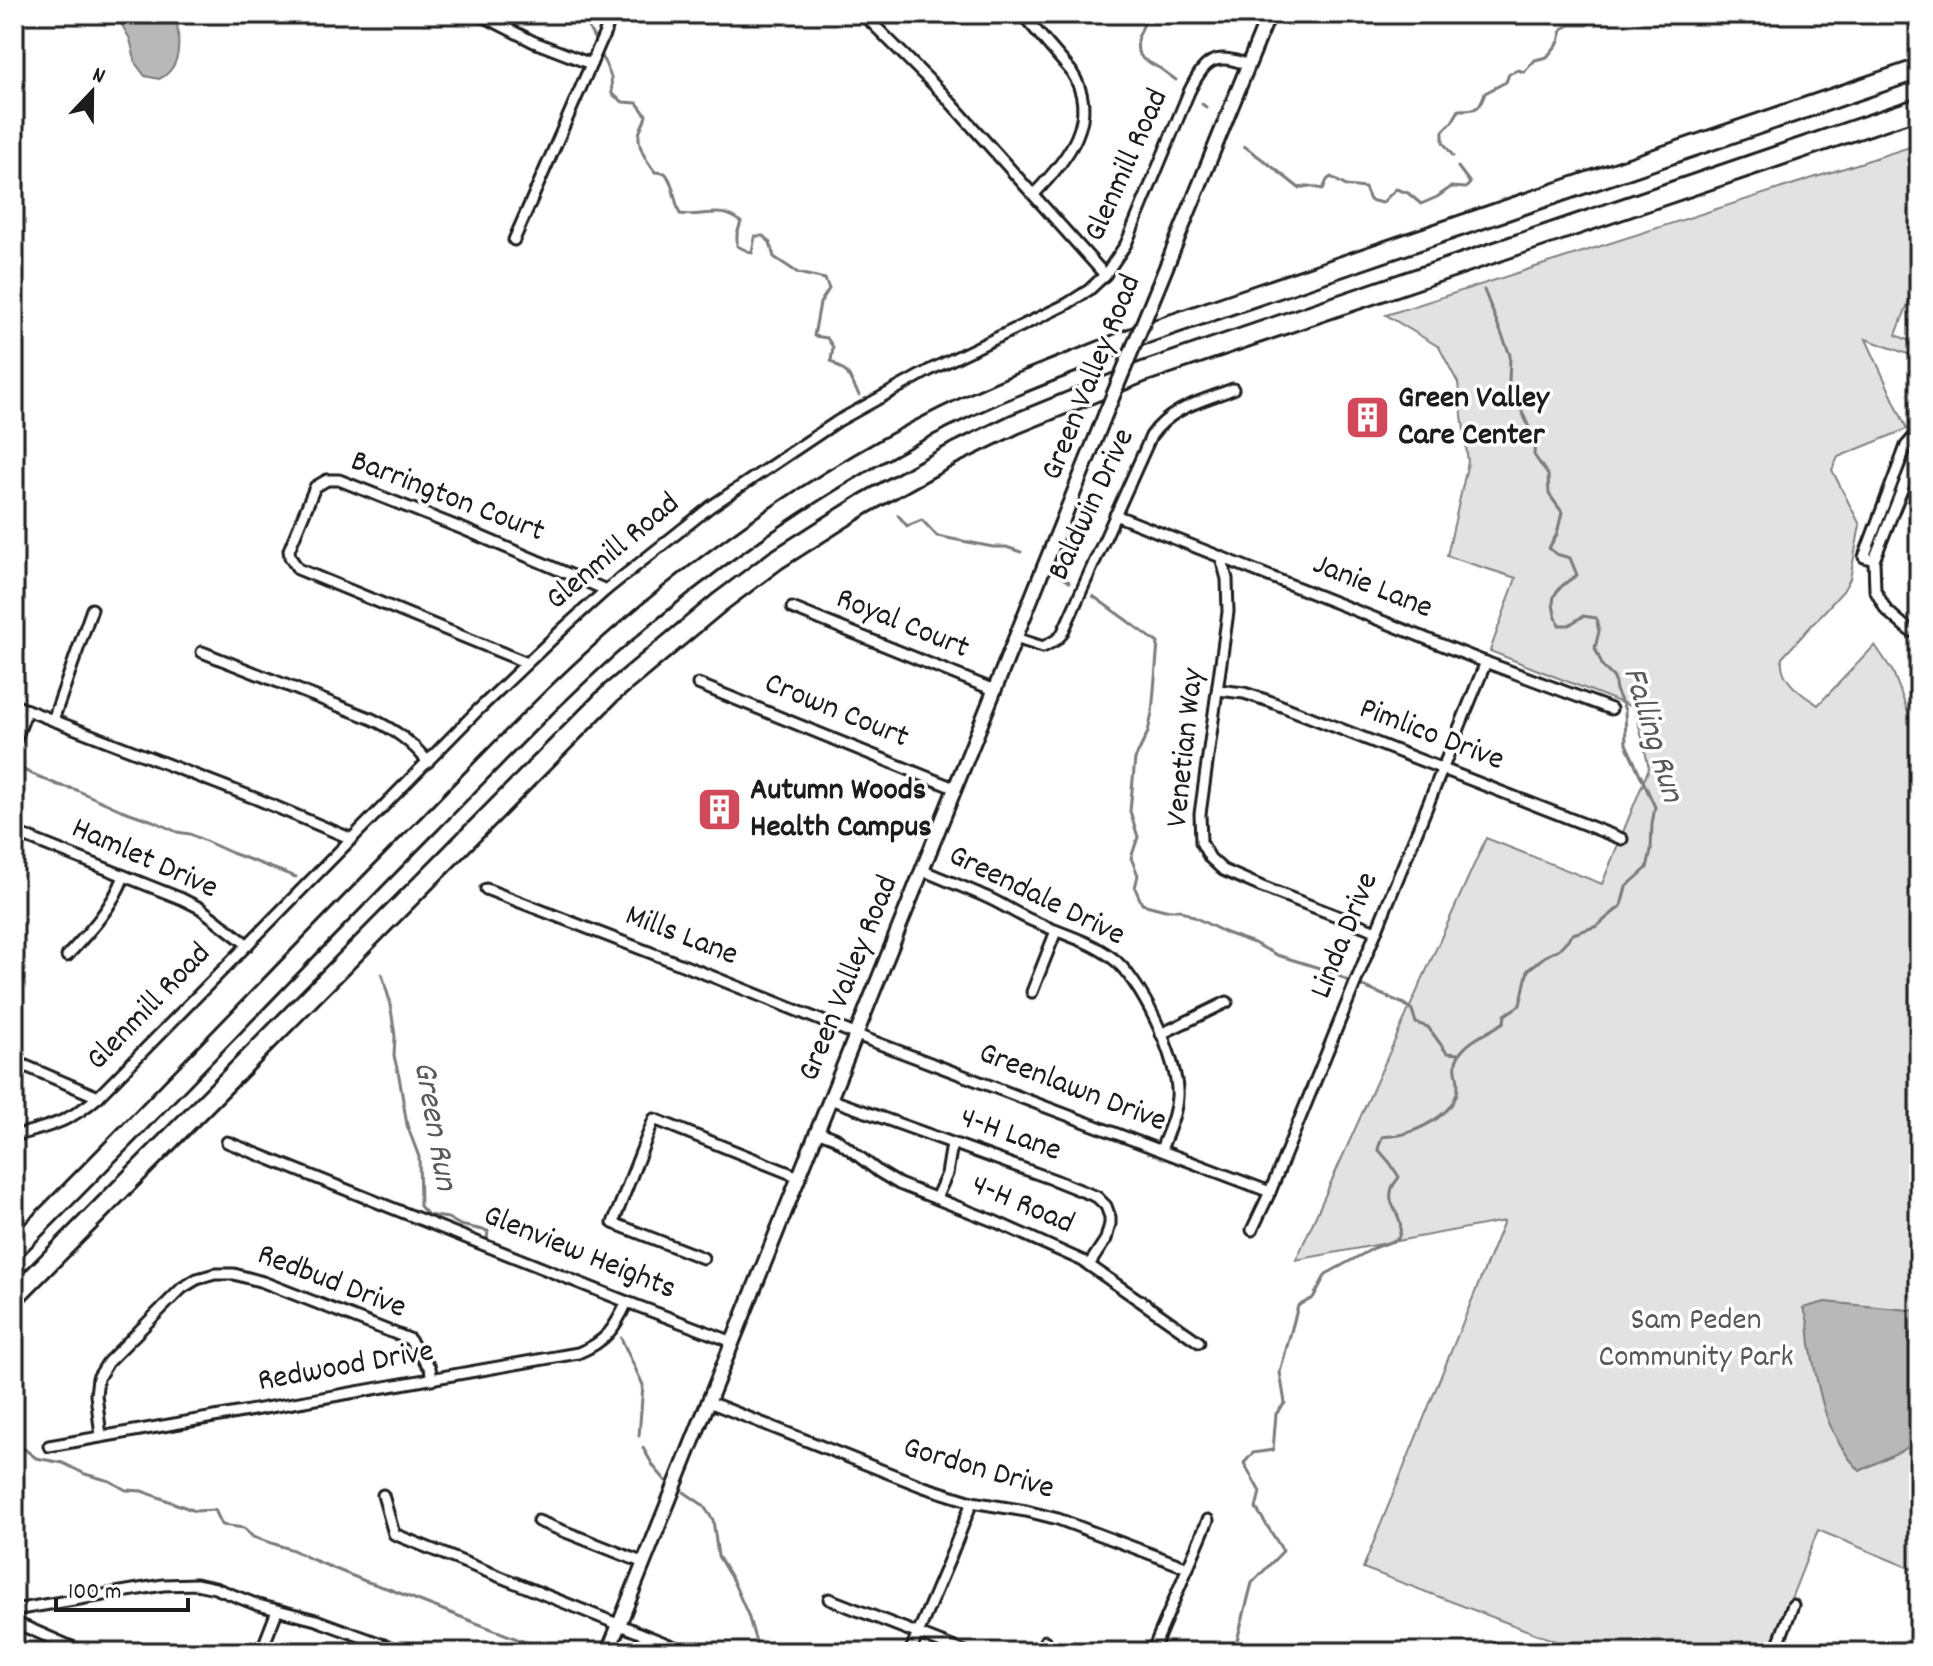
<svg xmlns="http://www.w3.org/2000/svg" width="1933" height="1666" viewBox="0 0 1933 1666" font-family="Dekko,sans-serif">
	<rect width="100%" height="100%" fill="#fff"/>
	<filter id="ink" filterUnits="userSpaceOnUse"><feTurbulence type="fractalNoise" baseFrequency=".0125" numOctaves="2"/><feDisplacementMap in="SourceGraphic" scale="16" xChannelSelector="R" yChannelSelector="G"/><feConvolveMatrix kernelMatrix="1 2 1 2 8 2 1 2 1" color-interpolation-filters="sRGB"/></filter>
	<g filter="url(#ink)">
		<path fill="#e2e2e2" stroke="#7f7f7f" stroke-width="2" d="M1919,144V275L1896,335L1919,345V358L1866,339L1907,429L1838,457L1832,470L1860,525L1850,579L1843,591L1782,658C1779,680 1801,694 1818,705L1875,645L1893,672L1912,723L1919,726V927L1909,957L1919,984V1572L1818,1530L1770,1652H1584L1363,1568L1504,1221L1296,1260L1486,838L1602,884L1649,768L1635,708L1490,651L1516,578L1447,556L1468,462L1458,383L1439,347L1386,315Z"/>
		<g fill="#b8b8b8" stroke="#7a7a7a" stroke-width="2">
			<path d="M107,14H176C179,38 184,67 159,79L145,76L136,64L130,39L119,20Z"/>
			<path d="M1825,1302L1919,1311V1442L1860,1471C1825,1435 1819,1393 1810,1344C1808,1329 1810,1322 1803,1308Z"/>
		</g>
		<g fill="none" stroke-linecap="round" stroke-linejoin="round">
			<g stroke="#7a7a7a" stroke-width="3">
				<polyline points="581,14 594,38"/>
				<polyline points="1148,14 1137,40 1138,52 1143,59 1161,69 1176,80"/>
				<path d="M602,56L611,77L612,94L623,102L637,103L646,115C645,122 640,128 639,135C638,149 647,161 655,172L665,173C674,182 674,201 680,214C703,218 721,205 741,222L737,234V246L752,253L755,236H763L770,242L774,257L798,273L825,279L829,289L820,303L814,336L827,338L833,347L831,361L847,373L859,395"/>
				<polyline points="1202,104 1206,107"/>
				<polyline points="1244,146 1270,165 1299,188 1308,186 1323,189 1327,180 1331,177 1346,186 1365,188 1370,200 1382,203 1396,189 1408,193 1421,204 1437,197 1451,187 1466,188 1470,183 1458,167"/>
				<path d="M1453,156L1443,142V131L1452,122L1459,110C1477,110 1479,110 1485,93L1506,82L1509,74L1518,70L1524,72L1535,60L1547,57L1559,42L1562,29L1570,25H1587L1596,14"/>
				<polyline points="898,515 907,526 922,520 937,536 993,547 1006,547 1021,552"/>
				<polyline points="1058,574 1069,582"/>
				<polyline points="1093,596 1158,643 1152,713 1148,732 1135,759 1130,811 1138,837 1131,858 1138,875 1135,888 1142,904 1165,910 1180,910 1226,933 1254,943 1277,955 1326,970 1347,980"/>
				<polyline points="14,766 58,785 74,789 121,810 153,821 177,832 190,834 232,853 296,877"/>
				<polyline points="382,974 390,1002 395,1036 394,1056 399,1076 407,1125 419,1157 420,1206 428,1215 448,1218 460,1225 488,1231 487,1239"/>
				<polyline points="1362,986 1404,1004 1412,1010 1416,1023 1428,1027 1447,1053 1459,1054"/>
				<polyline points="621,1338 643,1385 639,1436"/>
				<polyline points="14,1441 36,1458 63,1463 85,1474 110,1481 126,1490 142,1491 195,1511 215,1510 222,1525 244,1528 253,1537 293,1550 311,1559 365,1581 389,1589 543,1649 552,1649 555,1652"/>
				<polyline points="643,1448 654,1467 666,1481"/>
				<polyline points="684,1492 703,1505 713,1520 718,1556 733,1581 748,1615 756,1642 755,1652"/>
				<path d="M1234,1652L1252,1583L1283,1551L1256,1508L1260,1492L1244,1463L1253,1453L1273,1450L1276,1414L1285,1403L1280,1372L1298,1306L1313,1298L1326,1274L1374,1248L1398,1239C1408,1215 1385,1209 1392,1188C1393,1184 1397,1181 1399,1177L1390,1163L1378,1149L1382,1137C1390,1136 1399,1136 1407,1133C1428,1126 1458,1110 1458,1085C1458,1073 1452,1066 1459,1055C1469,1039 1489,1033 1504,1022L1505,1015L1520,1005L1528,970L1544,957L1559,949L1573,934L1597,926L1621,906L1626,887L1647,868L1651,850L1652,824L1655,807L1626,744L1625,710L1616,690L1614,678L1603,667L1595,648L1599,631L1596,618L1583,616L1569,625H1559C1547,597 1553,591 1577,575L1570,558L1556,554L1549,548L1557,534L1562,512L1549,494L1548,475L1534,455L1535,441L1509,382L1510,355L1484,290"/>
			</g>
			<defs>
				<g id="minor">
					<polyline points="479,14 534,42 591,64"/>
					<polyline points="863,14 943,94 1105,275"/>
					<path d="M1022,14L1071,71C1102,118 1067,160 1034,194"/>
					<polyline points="514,240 613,14"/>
					<polyline points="1919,447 1874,560 1875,590 1886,610 1909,630 1919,634"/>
					<polyline points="1115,515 1480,660 1611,709"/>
					<polyline points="1221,557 1227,579 1228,612 1200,814 1201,842 1210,858 1223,870 1262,887 1376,931"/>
					<polyline points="1874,560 1864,557 1906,446 1919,431"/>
					<polyline points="792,608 994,690"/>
					<path d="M1015,638L1043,647L1056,640L1062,634L1151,436C1171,407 1203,401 1233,389"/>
					<path d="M202,652L372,719C395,730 412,742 428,762"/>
					<polyline points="527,663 298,569 290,557 289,550 315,487 327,480 339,480 463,529 606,590"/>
					<polyline points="698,684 954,788"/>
					<polyline points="1218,690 1244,693 1269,701 1622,839"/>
					<polyline points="14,705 257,799 352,839"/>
					<polyline points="53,720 92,609"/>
					<polyline points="14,744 27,710"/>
					<polyline points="14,832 182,899 200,908 248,945"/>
					<path d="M922,870C942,879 964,887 984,896C1001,903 1016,914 1033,921C1059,933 1088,940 1111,957C1140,977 1180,1062 1177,1097C1176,1116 1167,1133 1161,1150"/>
					<polyline points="486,889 711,976 872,1041 1270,1192"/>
					<path d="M67,956C90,931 112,908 124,876"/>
					<polyline points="1032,992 1056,931"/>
					<polyline points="1161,1034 1227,1002"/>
					<polyline points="14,1061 98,1097"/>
					<polyline points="830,1099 1052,1179 1097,1197 1106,1206 1110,1217 1110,1224 1106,1239 1089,1265"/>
					<polyline points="817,1131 835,1138 879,1172 899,1184 996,1222 1083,1261 1199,1342"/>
					<path d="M14,1136C50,1126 68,1123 98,1097L477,711L566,626L606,590L710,507L838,421L930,370L1067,304L1089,290L1105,275L1126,244L1189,92C1204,61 1214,51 1248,65"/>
					<polyline points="227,1142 627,1302 733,1342"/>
					<polyline points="936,1198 947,1174 952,1144"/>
					<polyline points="1252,1230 1270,1192 1486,662"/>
					<polyline points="703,1258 613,1223 654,1119 799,1177"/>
					<polyline points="709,1402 924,1487 972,1502 1026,1511 1058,1519 1188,1568"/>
					<polyline points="101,1436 96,1395 98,1378 108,1362 182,1288 197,1279 215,1274 234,1274 263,1282 409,1339 430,1368 432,1380"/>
					<path d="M49,1446L578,1353C606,1342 615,1328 627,1302"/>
					<polyline points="383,1495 394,1534 687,1652"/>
					<polyline points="538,1521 644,1563"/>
					<polyline points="829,1599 965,1652"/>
					<polyline points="14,1610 163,1585 196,1584 215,1588 258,1605 316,1620 403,1652"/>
					<polyline points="14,1622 83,1652"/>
					<polyline points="261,1652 277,1611"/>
					<polyline points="910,1652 950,1558 972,1502"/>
					<polyline points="1040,1652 1045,1641"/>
					<polyline points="1152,1652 1208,1520"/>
					<polyline points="1775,1652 1793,1605"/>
				</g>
				<g id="tertiary">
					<polyline points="1158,287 1269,14"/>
					<polyline points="608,1652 1105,415"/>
				</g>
				<g id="motorway">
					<path d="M14,1249C155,1109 290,964 430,823C488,764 545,703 607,648C660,601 716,557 775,517C846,469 921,426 999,392C1044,373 1090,356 1135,337L1919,69"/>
					<polyline points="14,1297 611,693 720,602 776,560 864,504 953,454 1015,424 1143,372 1919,108"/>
				</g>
			</defs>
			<use href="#minor" stroke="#1c1c1c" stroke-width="15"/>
			<use href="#tertiary" stroke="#1c1c1c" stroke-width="18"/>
			<use href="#motorway" stroke="#1c1c1c" stroke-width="24"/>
			<use href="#minor" stroke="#fff" stroke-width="9"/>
			<use href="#tertiary" stroke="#fff" stroke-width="12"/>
			<use href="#motorway" stroke="#fff" stroke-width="18"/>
			<defs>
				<polyline id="tertiary-bridge" points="1105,415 1158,287"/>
			</defs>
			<use href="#tertiary-bridge" stroke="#1c1c1c" stroke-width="18" stroke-linecap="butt"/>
			<use href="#tertiary-bridge" stroke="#fff" stroke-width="12"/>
		</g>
	</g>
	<defs>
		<symbol id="building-square" viewBox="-11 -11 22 22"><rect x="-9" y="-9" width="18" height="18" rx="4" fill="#d1495b" stroke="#fff"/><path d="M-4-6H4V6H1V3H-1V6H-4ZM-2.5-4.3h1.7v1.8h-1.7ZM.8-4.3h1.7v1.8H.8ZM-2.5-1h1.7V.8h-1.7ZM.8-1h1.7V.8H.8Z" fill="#fff"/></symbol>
	</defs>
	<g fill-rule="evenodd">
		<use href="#building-square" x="1342" y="392" width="51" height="51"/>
		<use href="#building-square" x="694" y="784" width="51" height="51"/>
	</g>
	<g text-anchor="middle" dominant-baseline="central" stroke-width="7" stroke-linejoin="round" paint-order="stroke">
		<g font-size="32" fill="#1c1c1c" stroke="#fff">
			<text transform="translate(1128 166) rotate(-66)">Glenmill Road</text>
			<text transform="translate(1093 378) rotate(-68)">Green Valley Road</text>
			<text transform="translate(447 498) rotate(21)">Barrington Court</text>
			<text transform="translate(1093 505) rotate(-65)">Baldwin Drive</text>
			<text transform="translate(614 553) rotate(-40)">Glenmill Road</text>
			<text transform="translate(1372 588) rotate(22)">Janie Lane</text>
			<text transform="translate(902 625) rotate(22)">Royal Court</text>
			<text transform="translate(836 712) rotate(22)">Crown Court</text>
			<text transform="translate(1431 736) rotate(21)">Pimlico Drive</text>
			<text transform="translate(1187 748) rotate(-84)">Venetian Way</text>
			<text transform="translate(144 860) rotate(24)">Hamlet Drive</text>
			<text transform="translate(1036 897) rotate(26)">Greendale Drive</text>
			<text transform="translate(1346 936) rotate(-68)">Linda Drive</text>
			<text transform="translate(681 937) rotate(21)">Mills Lane</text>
			<text transform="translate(850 979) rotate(-68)">Green Valley Road</text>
			<text transform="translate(150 1008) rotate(-46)">Glenmill Road</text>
			<text transform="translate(1072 1089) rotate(21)">Greenlawn Drive</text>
			<text transform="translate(1010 1136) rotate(20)">4-H Lane</text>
			<text transform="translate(1022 1206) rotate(23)">4-H Road</text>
			<text transform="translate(579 1254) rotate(22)">Glenview Heights</text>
			<text transform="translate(331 1283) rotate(21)">Redbud Drive</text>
			<text transform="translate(346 1368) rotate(-10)">Redwood Drive</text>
			<text transform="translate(978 1470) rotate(16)">Gordon Drive</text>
		</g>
		<g font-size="32" font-weight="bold" fill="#1c1c1c" stroke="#fff" text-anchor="start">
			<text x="1398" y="400">Green Valley<tspan x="1398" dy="37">Care Center</tspan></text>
			<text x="750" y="792">Autumn Woods<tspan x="750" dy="37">Health Campus</tspan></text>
		</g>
		<g font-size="32" fill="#575757" stroke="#fff">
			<text x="1696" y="1322">Sam Peden<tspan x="1696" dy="37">Community Park</tspan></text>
		</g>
		<g font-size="34" font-style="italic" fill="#5a5a5a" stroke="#fff">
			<text transform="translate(1651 735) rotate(73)">Falling Run</text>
			<text transform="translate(433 1126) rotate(80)">Green Run</text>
		</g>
	</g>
	<rect width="1933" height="1666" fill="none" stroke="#fff" stroke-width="48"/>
	<rect x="24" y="24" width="1885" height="1618" fill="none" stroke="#1c1c1c" stroke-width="3" filter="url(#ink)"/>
	<g transform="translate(92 92) rotate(22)" stroke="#ffffff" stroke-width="6" paint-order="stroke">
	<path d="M0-6L14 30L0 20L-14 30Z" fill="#1c1c1c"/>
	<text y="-12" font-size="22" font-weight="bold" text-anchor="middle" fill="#1c1c1c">N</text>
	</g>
	<path d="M56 1598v12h132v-12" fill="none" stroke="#1c1c1c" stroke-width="4"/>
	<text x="68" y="1598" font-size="24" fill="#1c1c1c" stroke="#ffffff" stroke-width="6" paint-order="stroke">100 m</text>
</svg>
